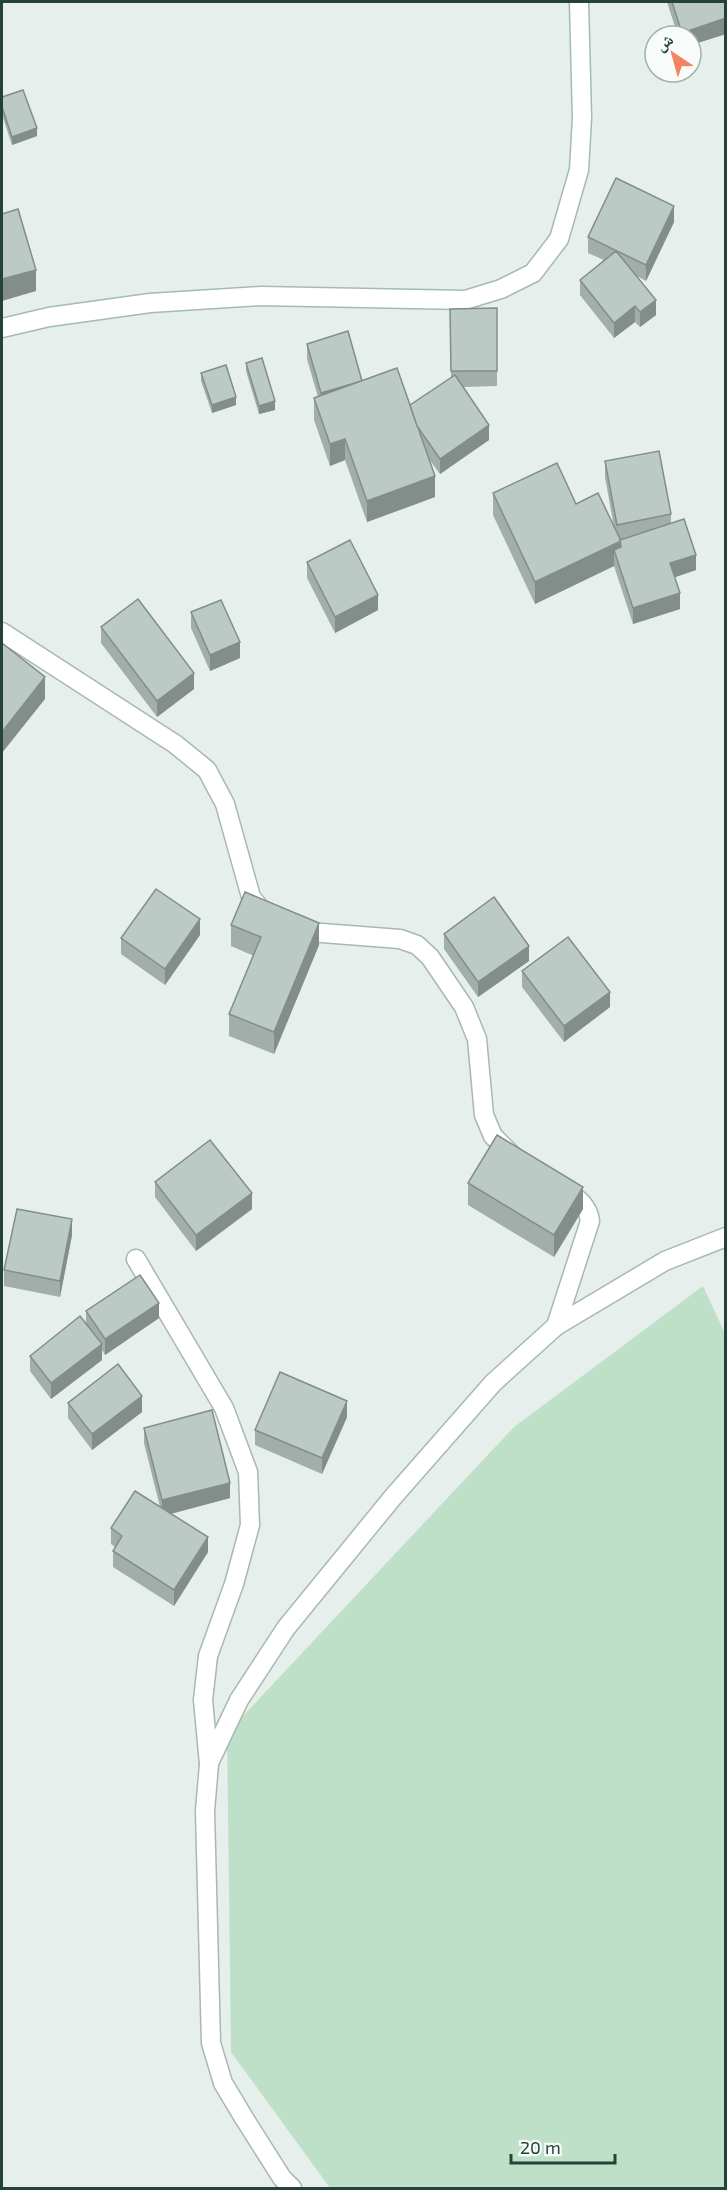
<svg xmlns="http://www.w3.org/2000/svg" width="727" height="2190" viewBox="0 0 727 2190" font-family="'Exo 2','Noto Naskh Arabic',sans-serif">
	<rect width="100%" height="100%" fill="#e6efeb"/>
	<polygon fill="#bfe0c8" points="703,1286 726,1336 725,2188 330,2188 231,2052 227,1733 514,1427"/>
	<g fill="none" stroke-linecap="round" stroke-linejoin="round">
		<defs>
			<g id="street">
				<polyline points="2,632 175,744 207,770 225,804 251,897 264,913"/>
				<polyline points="296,931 400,939 417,945 430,957 464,1007 477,1039 484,1115 493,1136 513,1156"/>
				<polyline points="136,1259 224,1408 248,1472 250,1525 234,1584 208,1656 203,1700 209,1764 205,1811 211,2043 223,2083 244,2118 282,2178 292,2188"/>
				<path d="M556,1326L590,1221C588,1205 577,1198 564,1189"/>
				<polyline points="209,1763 239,1700 286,1628 393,1497 493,1383 556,1326 665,1261 726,1237"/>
			</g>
			<polyline id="secondary" points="2,328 49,317 150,303 261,296 465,300 501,289 533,273 559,239 579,170 582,118 579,2"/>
		</defs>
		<use href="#street" stroke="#a8b8b2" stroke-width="21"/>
		<use href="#secondary" stroke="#a4bbb3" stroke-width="21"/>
		<use href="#street" stroke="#fff" stroke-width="18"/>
		<use href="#secondary" stroke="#fff" stroke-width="18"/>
	</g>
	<g fill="#a1aea9">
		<polygon points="667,2 726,2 726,34 691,45 691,36 678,36"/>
		<polygon points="2,97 37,136 12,145 2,115"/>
		<polygon points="674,222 646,281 637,276 656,315 640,327 635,322 614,338 580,295 580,280 604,260 588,253 588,237"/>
		<polygon points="497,308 497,386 463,387 489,440 440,474 429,459 435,497 367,522 345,460 330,466 314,420 314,398 318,397 307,359 307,344 362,381 410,405 451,378 450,309"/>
		<polygon points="246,363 275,410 259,414 246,371"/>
		<polygon points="201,373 236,405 212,413 201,381"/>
		<polygon points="605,461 671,514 671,523 696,570 674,577 680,609 633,624 614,566 535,604 493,515 493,493 576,504 614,527 605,477"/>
		<polygon points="307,562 378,610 335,633 307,578"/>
		<polygon points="191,612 240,658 210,671 191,628"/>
		<polygon points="101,627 194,689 157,717 101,643"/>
		<polygon points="231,925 319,945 274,1054 229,1036 229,1014 254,956 231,946"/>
		<polygon points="444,934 529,961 478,997 444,949"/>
		<polygon points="200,935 165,985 121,954 121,938"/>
		<polygon points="522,971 610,1007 564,1042 522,987"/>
		<polygon points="155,1182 252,1209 196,1251 155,1197"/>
		<polygon points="468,1183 583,1209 554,1257 468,1205"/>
		<polygon points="72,1235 60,1297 4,1286 4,1270"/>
		<polygon points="86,1311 159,1318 105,1355 102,1350 102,1360 51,1399 30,1371 30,1356 86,1324"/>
		<polygon points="68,1403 142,1412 92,1450 68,1418"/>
		<polygon points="347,1417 322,1474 255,1445 255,1430"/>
		<polygon points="144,1428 230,1498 171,1514 208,1552 174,1606 113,1567 113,1551 115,1547 111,1544 111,1528 160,1507 144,1443"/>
	</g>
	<g fill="#838d89">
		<polygon points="726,18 726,34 691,45 691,36 682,36 682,33"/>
		<polygon points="37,128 37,136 12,145 12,137"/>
		<polygon points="674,206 674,222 646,281 646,265"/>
		<polygon points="36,270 36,291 2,301 2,279"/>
		<polygon points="656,300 656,315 640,327 640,312"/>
		<polygon points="635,306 635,322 614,338 614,323"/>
		<polygon points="362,381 321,409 321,393"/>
		<polygon points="236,397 236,405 212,413 212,405"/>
		<polygon points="275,401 275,410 259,414 259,406"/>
		<polygon points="489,425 489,440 440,474 440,459"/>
		<polygon points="345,439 345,460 330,466 330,444"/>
		<polygon points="435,476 435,497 367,522 367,501"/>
		<polygon points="621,541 621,563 614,550 614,566 535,604 535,582"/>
		<polygon points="696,555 696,570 670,579 670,563"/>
		<polygon points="680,593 680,609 633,624 633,608"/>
		<polygon points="378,595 378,610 335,633 335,617"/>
		<polygon points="240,642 240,658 210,671 210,655"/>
		<polygon points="194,673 194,689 157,717 157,701"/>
		<polygon points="45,677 45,699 2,753 2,732"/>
		<polygon points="200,919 200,935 165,985 165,969"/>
		<polygon points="319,923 319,945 274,1054 274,1032"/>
		<polygon points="529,946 529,961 478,997 478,982"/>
		<polygon points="610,992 610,1007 564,1042 564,1026"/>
		<polygon points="583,1187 583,1209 554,1257 554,1235"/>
		<polygon points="252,1193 252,1209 196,1251 196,1235"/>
		<polygon points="72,1219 72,1235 60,1297 60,1281"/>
		<polygon points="159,1303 159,1318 105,1355 105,1339"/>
		<polygon points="102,1344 102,1360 51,1399 51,1383"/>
		<polygon points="142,1396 142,1412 92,1450 92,1434"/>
		<polygon points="347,1401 347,1417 322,1474 322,1458"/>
		<polygon points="230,1483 230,1498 162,1516 162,1500"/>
		<polygon points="208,1537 208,1552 174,1606 174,1590"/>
	</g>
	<g fill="#bbcac4" stroke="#838d89" stroke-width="1.5">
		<polygon points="672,2 726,2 726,18 682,33"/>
		<polygon points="23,90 37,128 12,137 2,107 2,97"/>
		<polygon points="616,178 674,206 646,265 588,237"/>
		<polygon points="18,209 36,270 2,279 2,214"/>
		<polygon points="616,251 656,300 640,312 635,306 614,323 580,280"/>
		<polygon points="497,308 497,371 451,371 450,309"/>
		<polygon points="348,331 362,381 321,393 307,344"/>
		<polygon points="262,358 275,401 259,406 246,363"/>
		<polygon points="226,365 236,397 212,405 201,373"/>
		<polygon points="397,368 435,476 367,501 345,439 330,444 314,398"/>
		<polygon points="455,375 489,425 440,459 417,426 410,405"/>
		<polygon points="659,451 671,514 617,525 605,461"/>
		<polygon points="557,463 576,504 598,493 621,541 535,582 493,493"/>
		<polygon points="684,519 696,555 670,563 680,593 633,608 614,550 621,547 620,540"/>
		<polygon points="350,540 378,595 335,617 307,562"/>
		<polygon points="138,599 194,673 157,701 101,627"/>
		<polygon points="221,600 240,642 210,655 191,612"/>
		<polygon points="2,643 45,677 2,732"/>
		<polygon points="156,889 200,919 165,969 121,938"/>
		<polygon points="245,892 319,923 274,1032 229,1014 261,937 231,925"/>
		<polygon points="494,897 529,946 478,982 444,934"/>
		<polygon points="568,937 610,992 564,1026 522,971"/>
		<polygon points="497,1135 583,1187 554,1235 468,1183"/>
		<polygon points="210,1140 252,1193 196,1235 155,1182"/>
		<polygon points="17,1209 72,1219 60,1281 4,1270"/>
		<polygon points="140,1275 159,1303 105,1339 86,1311"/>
		<polygon points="80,1316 102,1344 51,1383 30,1356"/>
		<polygon points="118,1364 142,1396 92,1434 68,1403"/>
		<polygon points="280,1372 347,1401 322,1458 255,1430"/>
		<polygon points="212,1410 230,1483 162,1500 144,1428"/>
		<polygon points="135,1491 208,1537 174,1590 113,1551 122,1536 111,1528"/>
	</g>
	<rect width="727" height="2190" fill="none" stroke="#24423a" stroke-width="6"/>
	<g transform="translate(673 54) rotate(324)"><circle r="28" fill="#f7fbf9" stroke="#a3b1ad" stroke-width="1.5"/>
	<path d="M0-4.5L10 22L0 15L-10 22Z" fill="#f4845f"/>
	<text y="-9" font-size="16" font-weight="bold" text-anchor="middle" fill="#24423a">ش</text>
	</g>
	<path d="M511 2154v9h104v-9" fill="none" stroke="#24423a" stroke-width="3"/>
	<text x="520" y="2154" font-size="18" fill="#24423a" stroke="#f7fbf9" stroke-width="4.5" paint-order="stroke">20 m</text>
</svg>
